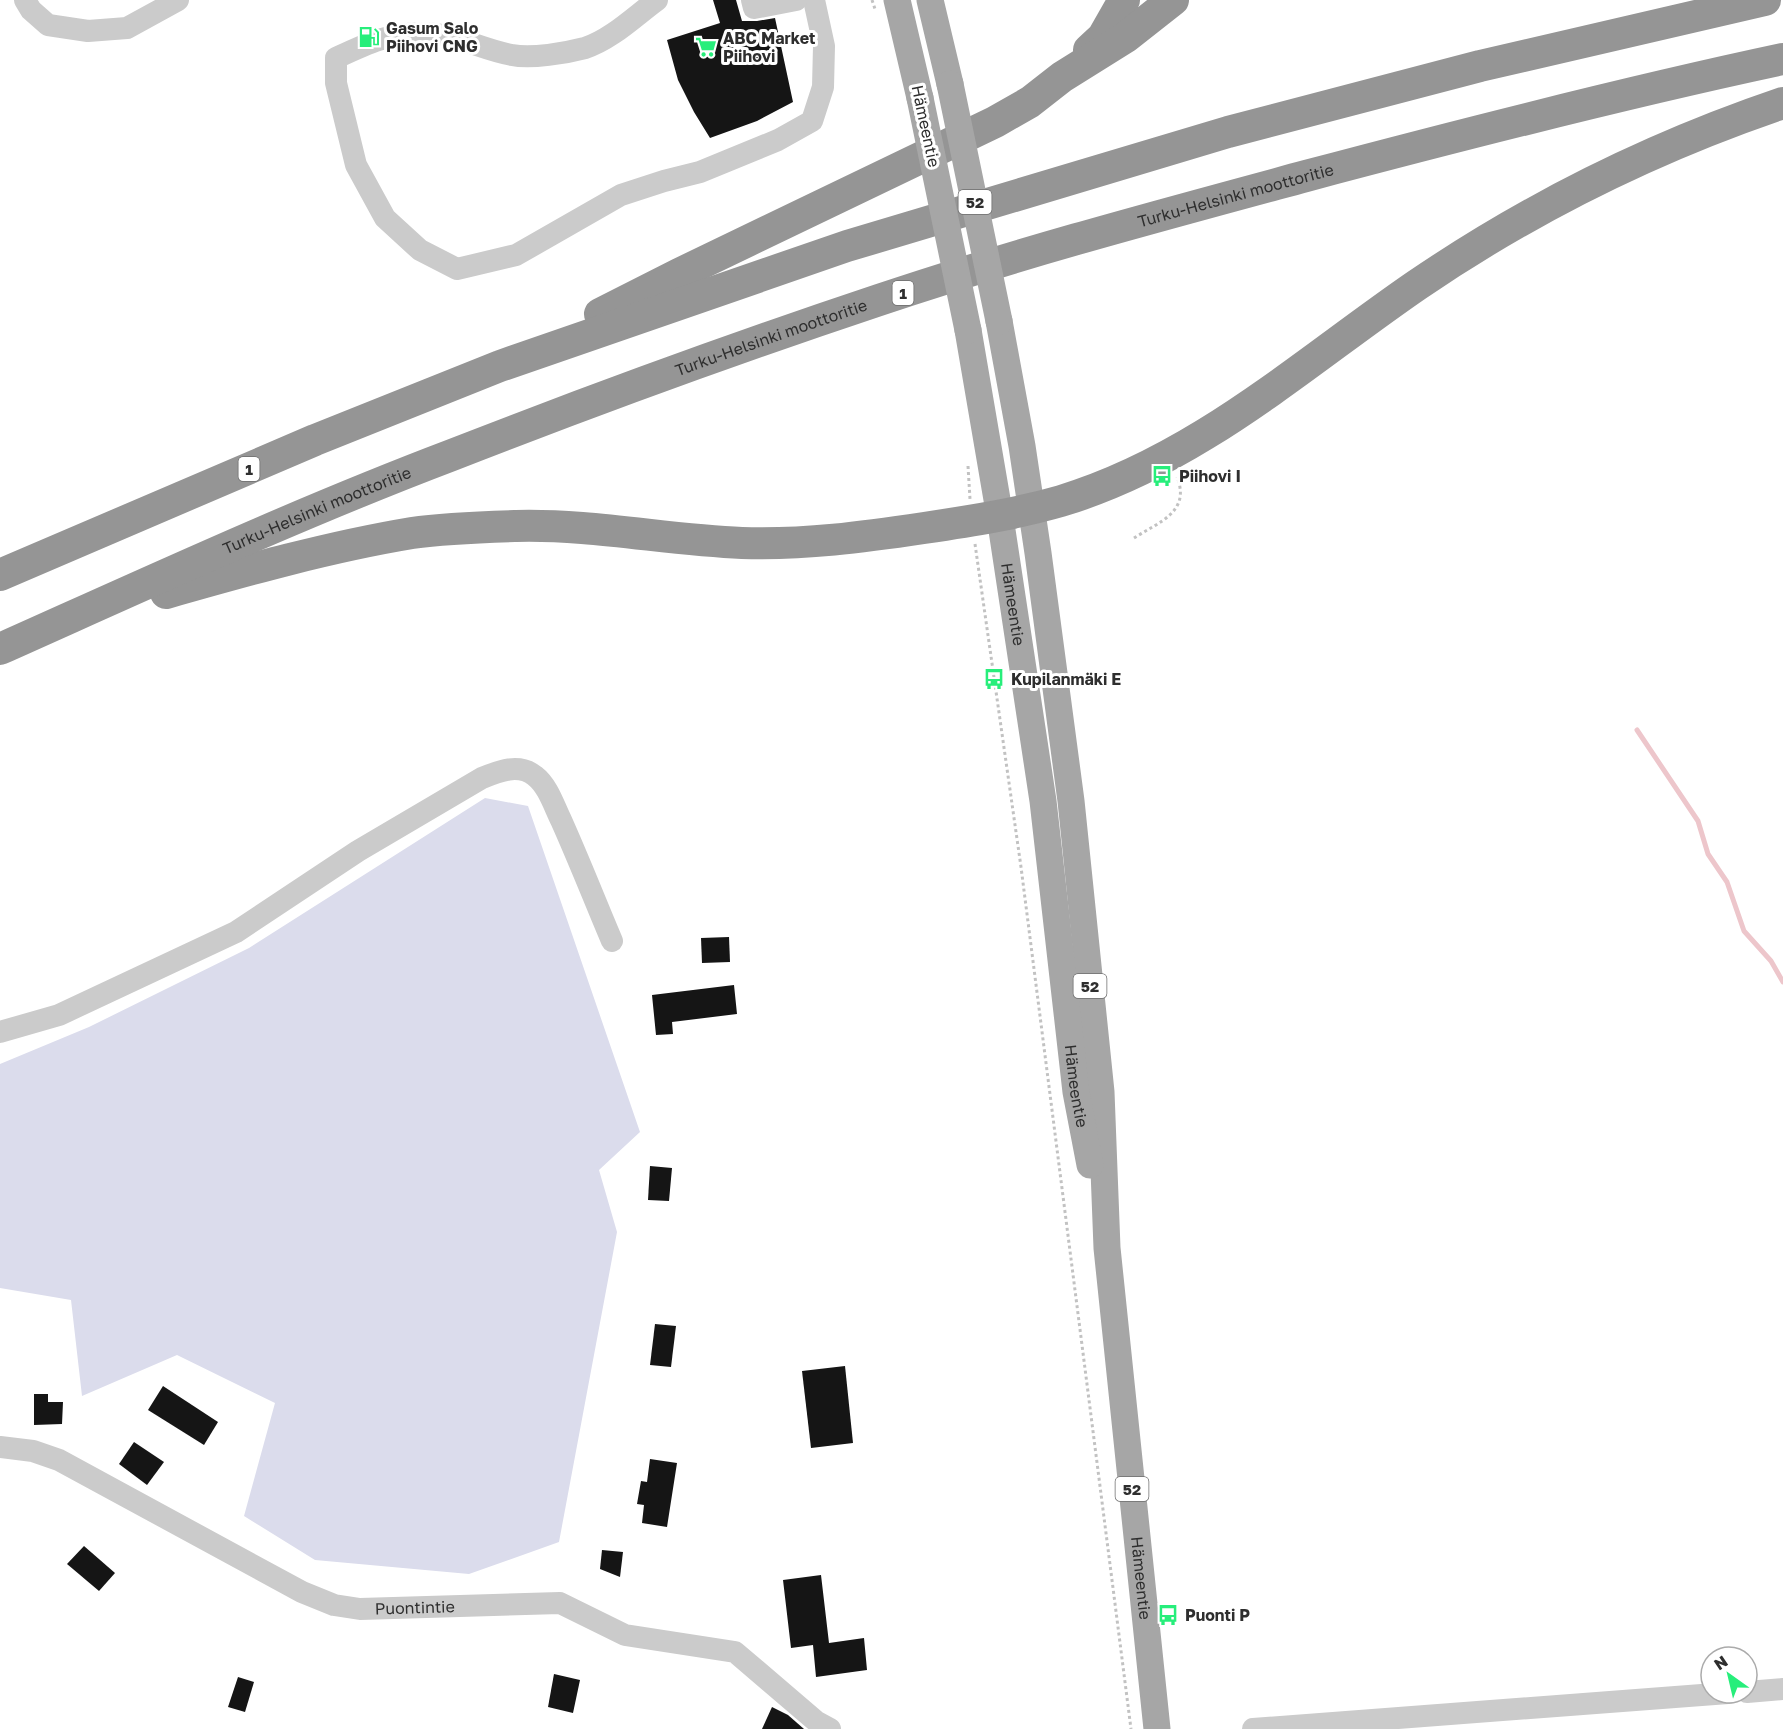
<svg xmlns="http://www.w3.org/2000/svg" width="1783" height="1729" viewBox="0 0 1783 1729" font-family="'Golos Text',sans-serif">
	<rect width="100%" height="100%" fill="#fff"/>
	<polygon fill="#dbdcec" points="485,798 528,806 640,1132 599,1170 617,1232 559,1542 469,1574 315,1560 244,1516 275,1403 177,1355 82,1396 71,1300 0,1288 0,1064 89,1027 249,948"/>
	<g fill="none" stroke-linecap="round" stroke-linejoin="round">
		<polyline stroke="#edc6cb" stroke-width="5" points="1637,730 1698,821 1708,854 1727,882 1744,931 1771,961 1783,982"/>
	</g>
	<g fill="#151515">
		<polygon points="713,0 736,0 742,21 757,21 775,18 793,102 757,121 710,138 694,112 678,80 667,40 720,23"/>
		<polygon points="729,937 730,962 702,963 701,938"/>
		<polygon points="734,985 737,1014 672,1022 673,1034 656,1035 652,995"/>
		<polygon points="650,1166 672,1168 669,1201 648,1200"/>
		<polygon points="655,1324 676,1326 671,1367 650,1365"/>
		<polygon points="845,1366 853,1443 811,1448 802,1371"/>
		<polygon points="163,1386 218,1422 204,1445 148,1410"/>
		<polygon points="34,1394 48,1394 48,1402 63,1402 62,1424 34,1425"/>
		<polygon points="134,1442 164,1462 147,1485 119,1464"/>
		<polygon points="650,1459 677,1463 667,1527 642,1523 644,1505 637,1504 641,1481 647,1482"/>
		<polygon points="84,1546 115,1573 99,1591 67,1564"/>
		<polygon points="602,1550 623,1552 620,1577 600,1569"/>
		<polygon points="821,1575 829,1643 864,1638 867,1670 816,1677 813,1645 791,1648 783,1580"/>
		<polygon points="554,1674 580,1680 573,1713 548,1707"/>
		<polygon points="238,1677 254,1682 245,1712 228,1707"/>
		<polygon points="772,1707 788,1715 804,1729 762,1729"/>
	</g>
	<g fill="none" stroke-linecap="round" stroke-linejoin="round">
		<g stroke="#c2c2c2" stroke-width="3" stroke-dasharray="3 3" stroke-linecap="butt">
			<polyline points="872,0 875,9"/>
			<polyline points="968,466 970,499"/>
			<path d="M1134,538C1159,522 1191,512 1177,477"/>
			<polyline points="975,544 1021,867 1131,1729"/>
		</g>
		<g stroke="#cbcbcb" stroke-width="22">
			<polyline points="25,0 31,10 48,25 88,31 127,28 178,0"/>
			<path d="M657,0C635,16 612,39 585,48C566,53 531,59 512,55C482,50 454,33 423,33C388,33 366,44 336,58V83L356,165L385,218L420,250L457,269L516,255L621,195L664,181L700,172L778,140L812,121L823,87L824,46L814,0"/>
			<polyline points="752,0 754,8 796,0"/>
			<path d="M0,1032L59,1015L236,932L358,851L482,778C499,771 519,763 535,776C548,786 554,806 561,820C579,860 595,901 612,941"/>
			<path id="s1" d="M0,1447L33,1451L59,1460L302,1592L334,1605L360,1609L560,1603L625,1635L735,1652L817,1722L830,1729"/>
			<polyline points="1747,1692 1783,1689"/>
			<polyline points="1253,1729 1728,1693"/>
		</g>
		<g stroke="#a6a6a6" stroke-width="27">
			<polyline points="897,0 920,98"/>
			<polyline points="930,0 950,84"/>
			<path id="s2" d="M999,321L1022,446L1038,553L1071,801L1101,1092L1107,1248L1157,1729"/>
			<path id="s3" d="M968,330L1000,517L1043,801L1076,1092L1090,1165"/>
		</g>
		<g stroke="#959595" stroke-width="32">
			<polyline points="1089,50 1103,37 1124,0"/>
			<polyline points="600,314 679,274 995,122 1030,102 1062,77 1126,37 1173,0"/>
			<polyline points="0,575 315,440 500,366 847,246 1228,132 1480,66 1765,0"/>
			<path d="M166,593C247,570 328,547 412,533C446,528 482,527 516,526C592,524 667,540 742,543C804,545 864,537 924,528C971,521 1016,514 1061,501C1197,460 1302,364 1417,285C1530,208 1653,147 1783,103"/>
			<path id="s4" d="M0,649C150,582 299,513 452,455C593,400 735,348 879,300C1019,253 1162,215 1306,176C1464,134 1623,93 1783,59"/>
		</g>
		<g stroke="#a6a6a6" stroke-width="27">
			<polyline points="950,84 999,321"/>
			<polyline points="920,98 968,330"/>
		</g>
	</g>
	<defs>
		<symbol id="fuel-bare" viewBox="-9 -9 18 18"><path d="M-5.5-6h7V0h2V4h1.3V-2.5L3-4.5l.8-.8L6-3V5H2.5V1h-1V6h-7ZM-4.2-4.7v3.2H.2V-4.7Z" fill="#27ee7b" stroke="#fff" stroke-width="2.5" paint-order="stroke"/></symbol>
		<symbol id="supermarket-bare" viewBox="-9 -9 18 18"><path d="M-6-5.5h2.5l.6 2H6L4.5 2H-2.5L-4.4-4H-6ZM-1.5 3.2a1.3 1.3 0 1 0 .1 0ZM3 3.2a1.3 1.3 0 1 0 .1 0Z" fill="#27ee7b" stroke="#fff" stroke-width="2.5" paint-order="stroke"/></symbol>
		<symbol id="bus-bare" viewBox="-9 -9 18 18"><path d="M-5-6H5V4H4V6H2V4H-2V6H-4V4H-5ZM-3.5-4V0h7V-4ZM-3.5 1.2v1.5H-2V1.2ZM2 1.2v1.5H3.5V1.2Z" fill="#27ee7b" stroke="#fff" stroke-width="2.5" paint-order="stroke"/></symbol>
	</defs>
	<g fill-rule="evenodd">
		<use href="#fuel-bare" x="354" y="22" width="30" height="30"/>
		<use href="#supermarket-bare" x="691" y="32" width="30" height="30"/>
		<use href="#bus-bare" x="1147" y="461" width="30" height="30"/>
		<use href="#bus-bare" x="979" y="664" width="30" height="30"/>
		<use href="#bus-bare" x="1153" y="1600" width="30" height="30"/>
	</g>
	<g text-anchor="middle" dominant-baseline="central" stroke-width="6" stroke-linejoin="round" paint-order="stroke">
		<g fill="#fff" stroke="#6d6d6d" stroke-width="1.5">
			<rect x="958.5" y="190" width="33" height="24" rx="4.5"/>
			<rect x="892.5" y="281" width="21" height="24" rx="4.5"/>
			<rect x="238.5" y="457" width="21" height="24" rx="4.5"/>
			<rect x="1073.5" y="974" width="33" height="24" rx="4.5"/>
			<rect x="1115.5" y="1477" width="33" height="24" rx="4.5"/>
		</g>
		<g font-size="15" font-weight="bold" fill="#2e2e2e">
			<text x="975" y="202">52</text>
			<text x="903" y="293">1</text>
			<text x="249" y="469">1</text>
			<text x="1090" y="986">52</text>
			<text x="1132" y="1489">52</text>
		</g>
		<g font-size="16" font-weight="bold" fill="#2e2e2e" stroke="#fff" text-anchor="start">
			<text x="386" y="28">Gasum Salo<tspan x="386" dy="18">Piihovi CNG</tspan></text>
			<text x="723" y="38">ABC Market<tspan x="723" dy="18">Piihovi</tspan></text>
			<text x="1179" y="476">Piihovi I</text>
			<text x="1011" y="679">Kupilanmäki E</text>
			<text x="1185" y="1615">Puonti P</text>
		</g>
		<g font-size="16" fill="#2e2e2e" stroke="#fff">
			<text transform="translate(926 126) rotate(78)">Hämeentie</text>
			<text stroke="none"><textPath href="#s4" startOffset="1318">Turku-Helsinki moottoritie</textPath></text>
			<text stroke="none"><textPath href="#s4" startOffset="832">Turku-Helsinki moottoritie</textPath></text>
			<text stroke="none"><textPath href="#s4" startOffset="346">Turku-Helsinki moottoritie</textPath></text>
			<text stroke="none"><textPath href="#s3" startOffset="278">Hämeentie</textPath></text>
			<text stroke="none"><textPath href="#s3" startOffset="764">Hämeentie</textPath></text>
			<text stroke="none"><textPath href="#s2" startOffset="1266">Hämeentie</textPath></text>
			<text stroke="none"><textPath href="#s1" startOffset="453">Puontintie</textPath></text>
		</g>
	</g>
	<g transform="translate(1729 1675) rotate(326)"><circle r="28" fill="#ffffff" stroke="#ababab" stroke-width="1.5"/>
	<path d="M0-4.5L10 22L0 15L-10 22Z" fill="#27ee7b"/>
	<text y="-9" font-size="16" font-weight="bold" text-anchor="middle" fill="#2e2e2e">N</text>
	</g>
</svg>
